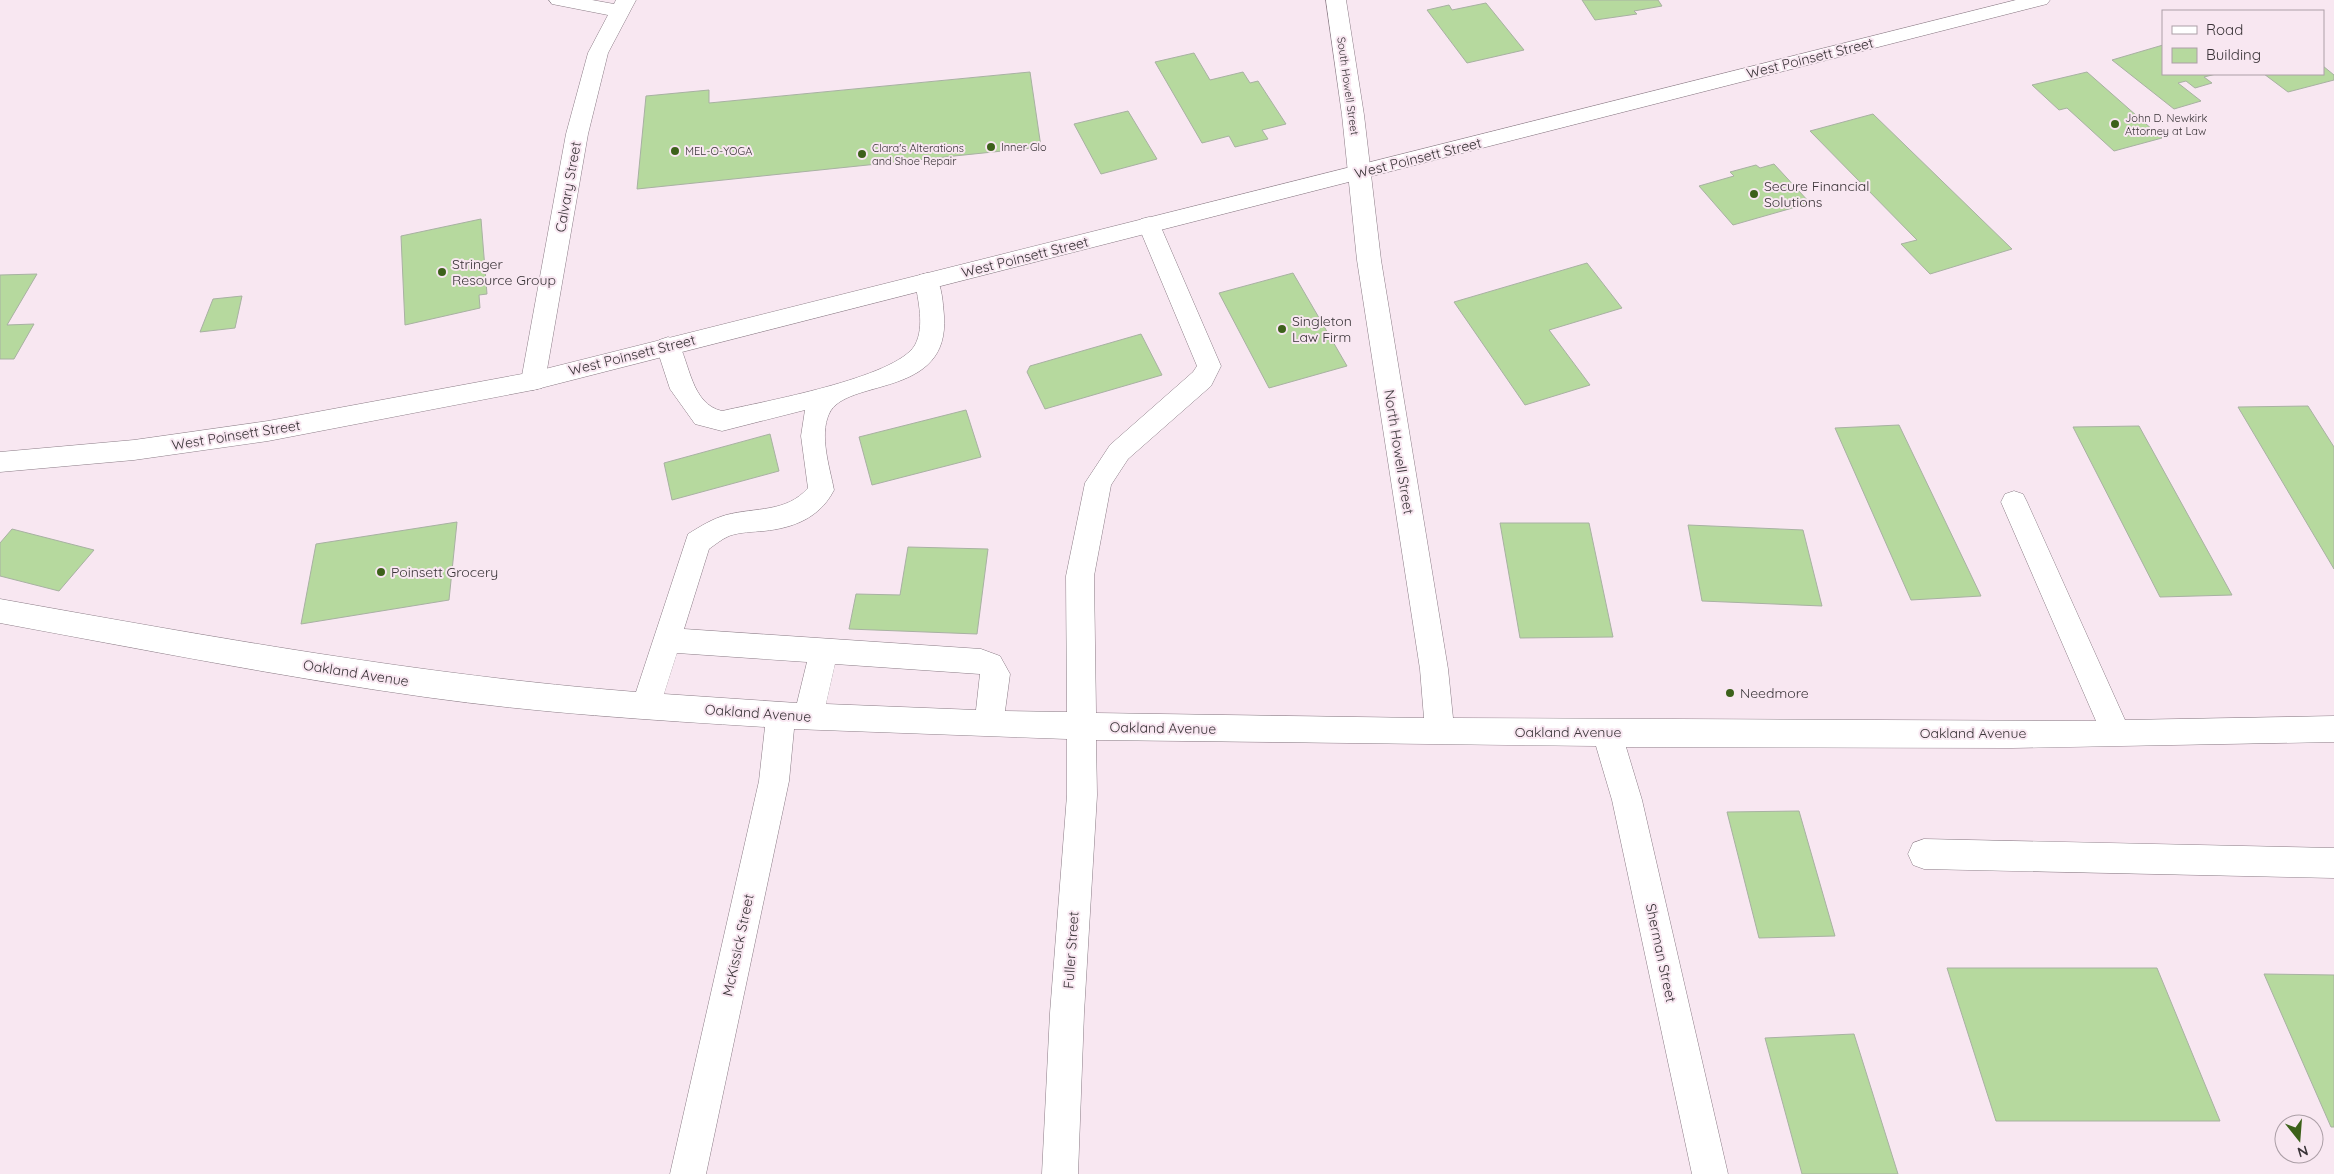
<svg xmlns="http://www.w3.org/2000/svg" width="2334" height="1174" viewBox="0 0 2334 1174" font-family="Quicksand,sans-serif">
	<rect width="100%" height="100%" fill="#f8e7f1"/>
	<g fill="#b6d99e" stroke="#a8b1a2">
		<polygon points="1582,0 1658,0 1662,6 1634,11 1637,14 1595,20"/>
		<polygon points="1486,3 1524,50 1467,63 1427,10 1449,5 1452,10"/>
		<polygon points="2163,45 2163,74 2216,74 2204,77 2212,83 2195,88 2186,81 2178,83 2201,101 2174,109 2112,60"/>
		<polygon points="1194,53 1210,80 1243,72 1250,83 1258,81 1286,124 1262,130 1268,139 1235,147 1229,136 1202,143 1155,62"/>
		<polygon points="2323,66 2334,75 2334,80 2288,92 2264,74 2323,74"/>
		<polygon points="1030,72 1041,147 637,189 646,96 709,90 709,103"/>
		<polygon points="2087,72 2162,138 2114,151 2067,108 2059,110 2032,85"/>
		<polygon points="1128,111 1157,159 1101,174 1074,124"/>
		<polygon points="1873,114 2012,249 1930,274 1901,244 1917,240 1810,131"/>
		<polygon points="1774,164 1810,203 1733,225 1699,186 1734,176 1730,172 1756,165 1760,168"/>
		<polygon points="481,219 487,294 479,295 480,308 405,325 401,236"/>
		<polygon points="1587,263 1622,308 1549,330 1590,385 1525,405 1454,302"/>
		<polygon points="1293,273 1347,366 1269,388 1219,293"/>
		<polygon points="37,274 7,325 34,324 14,359 0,359 0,275"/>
		<polygon points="242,296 235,328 200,332 213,299"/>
		<polygon points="1141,334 1162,375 1045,409 1027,372 1030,366"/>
		<polygon points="2308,406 2334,447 2334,569 2238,407"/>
		<polygon points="966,410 981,457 872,485 859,437"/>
		<polygon points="1899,425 1981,596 1911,600 1835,428"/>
		<polygon points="2139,426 2232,595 2160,597 2073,427"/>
		<polygon points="770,434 779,471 672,500 664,463"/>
		<polygon points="457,522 449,600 301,624 316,544"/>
		<polygon points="1500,523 1589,523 1613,637 1520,638"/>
		<polygon points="1688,525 1803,530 1822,606 1702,601"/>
		<polygon points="12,529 94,550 59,591 0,576 0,543"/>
		<polygon points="908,547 988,549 977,634 849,629 856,594 900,595"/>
		<polygon points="1799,811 1835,936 1759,938 1727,812"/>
		<polygon points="1947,968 2157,968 2220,1121 1996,1121"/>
		<polygon points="2264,974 2334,975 2334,1127 2331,1127"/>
		<polygon points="1854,1034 1898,1174 1802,1174 1765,1038"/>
	</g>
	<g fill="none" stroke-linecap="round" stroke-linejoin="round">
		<defs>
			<g id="minor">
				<polygon points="549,0 592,0 614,4 616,0 636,0 608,53 588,134 545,381 542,388 533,390 524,388 521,381 566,134 588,53 608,15 552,4"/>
				<path d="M1326,0H1346L1364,115L1381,260L1448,669L1453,718L2096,721L2001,502L2005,494L2014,491L2023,494L2027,502L2125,720L2334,716V742L2012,748L1626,747L1642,800L1728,1174H1692L1612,800L1596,746L1096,740L1097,795L1084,1013L1078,1174H1042L1050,1013L1067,795V739L794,729L789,781L706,1174H670L759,781L765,727C651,720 538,713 425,697C282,677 141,649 0,623V599C212,637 421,675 636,692L688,534C701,526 712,519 726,515C756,507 786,513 808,488L801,436L805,410L722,431L695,424L670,389L656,346L659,340L668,337L677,340C690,363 691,404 722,411C761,402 896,378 915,345C925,326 918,301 915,281L919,275L927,273L935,275C942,286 943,303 944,316C950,400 845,377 829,414C819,436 830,468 834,490C820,518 793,528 764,531C753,532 740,532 729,536C722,539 716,544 709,549L684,629L981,649L1000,656L1010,674L1005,711L1067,712L1066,576L1085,483L1110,445L1193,372L1197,366L1138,225L1141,219L1149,217L1157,219L1160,225L1221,366L1211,386L1128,459L1111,485L1094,576L1096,713L1424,718L1420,669L1357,260L1342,115ZM677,653L807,662L797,703L664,694ZM835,664L980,674L976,710L826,704Z"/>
				<polygon points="1924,839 2334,848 2334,878 1924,869 1913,865 1908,854 1913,843"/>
			</g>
			<polygon id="major" points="2016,0 2050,0 2047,4 533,390 268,441 134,460 0,472 0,452 134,440 268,421 533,372"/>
		</defs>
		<use href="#minor" stroke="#8b7c86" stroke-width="1"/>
		<use href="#major" stroke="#8b7c86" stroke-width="1"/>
		<use href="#minor" fill="#fff" fill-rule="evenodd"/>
		<use href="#major" fill="#fff" fill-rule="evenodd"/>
	</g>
	<g fill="#3c611a" stroke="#f8e7f1" stroke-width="2">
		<circle cx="2115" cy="124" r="5"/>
		<circle cx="991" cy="147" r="5"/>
		<circle cx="675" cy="151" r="5"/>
		<circle cx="862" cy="154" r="5"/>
		<circle cx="1754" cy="194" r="5"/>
		<circle cx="442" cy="272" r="5"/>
		<circle cx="1282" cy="329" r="5"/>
		<circle cx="381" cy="572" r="5"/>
		<circle cx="1730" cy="693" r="5"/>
	</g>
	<g text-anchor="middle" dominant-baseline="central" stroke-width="4" stroke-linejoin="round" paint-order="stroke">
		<g font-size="11" fill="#393337" stroke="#f8e7f1">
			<text transform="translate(1348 86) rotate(82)">South Howell Street</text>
		</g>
		<g font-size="11" fill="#393337" stroke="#f8e7f1" text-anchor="start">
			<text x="2125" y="118">John D. Newkirk<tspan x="2125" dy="13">Attorney at Law</tspan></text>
			<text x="1001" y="147">Inner Glo</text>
			<text x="872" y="148">Clara's Alterations<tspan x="872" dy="13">and Shoe Repair</tspan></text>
			<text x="685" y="151">MEL-O-YOGA</text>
		</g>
		<g font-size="14" fill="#393337" stroke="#f8e7f1">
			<text transform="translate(1810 58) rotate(-14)">West Poinsett Street</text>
			<text transform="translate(1418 158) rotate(-14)">West Poinsett Street</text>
			<text transform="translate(568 187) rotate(-80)">Calvary Street</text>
			<text transform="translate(1025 257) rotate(-14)">West Poinsett Street</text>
			<text transform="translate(632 355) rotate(-14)">West Poinsett Street</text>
			<text transform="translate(236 435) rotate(-9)">West Poinsett Street</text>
			<text transform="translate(1399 452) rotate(81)">North Howell Street</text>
			<text transform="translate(356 673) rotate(9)">Oakland Avenue</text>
			<text transform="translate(758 713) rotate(4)">Oakland Avenue</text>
			<text transform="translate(1163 728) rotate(1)">Oakland Avenue</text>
			<text x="1568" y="732">Oakland Avenue</text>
			<text x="1973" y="733">Oakland Avenue</text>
			<text transform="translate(738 945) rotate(-78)">McKissick Street</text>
			<text transform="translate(1071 950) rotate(-86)">Fuller Street</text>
			<text transform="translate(1661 953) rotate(78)">Sherman Street</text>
		</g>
		<g font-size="14" fill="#393337" stroke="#f8e7f1" text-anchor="start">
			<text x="1764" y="186">Secure Financial<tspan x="1764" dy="16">Solutions</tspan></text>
			<text x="452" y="264">Stringer<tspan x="452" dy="16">Resource Group</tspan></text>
			<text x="1292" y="321">Singleton<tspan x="1292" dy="16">Law Firm</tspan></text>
			<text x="391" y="572">Poinsett Grocery</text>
			<text x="1740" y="693">Needmore</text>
		</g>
	</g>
	<rect x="2162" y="10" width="162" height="65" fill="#f8e7f1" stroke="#ac9fa7"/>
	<rect x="2172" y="26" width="25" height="8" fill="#ffffff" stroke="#ac9fa7"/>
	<text x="2206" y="35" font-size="15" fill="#393337">Road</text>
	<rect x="2172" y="48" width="25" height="15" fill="#b6d99e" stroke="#ac9fa7"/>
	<text x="2206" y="60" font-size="15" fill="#393337">Building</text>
	<g transform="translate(2299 1139) rotate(163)"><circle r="24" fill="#f8e7f1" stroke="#ac9fa7"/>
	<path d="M0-4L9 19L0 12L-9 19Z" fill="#3c611a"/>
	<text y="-8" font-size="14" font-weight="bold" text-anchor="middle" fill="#393337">N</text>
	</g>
</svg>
